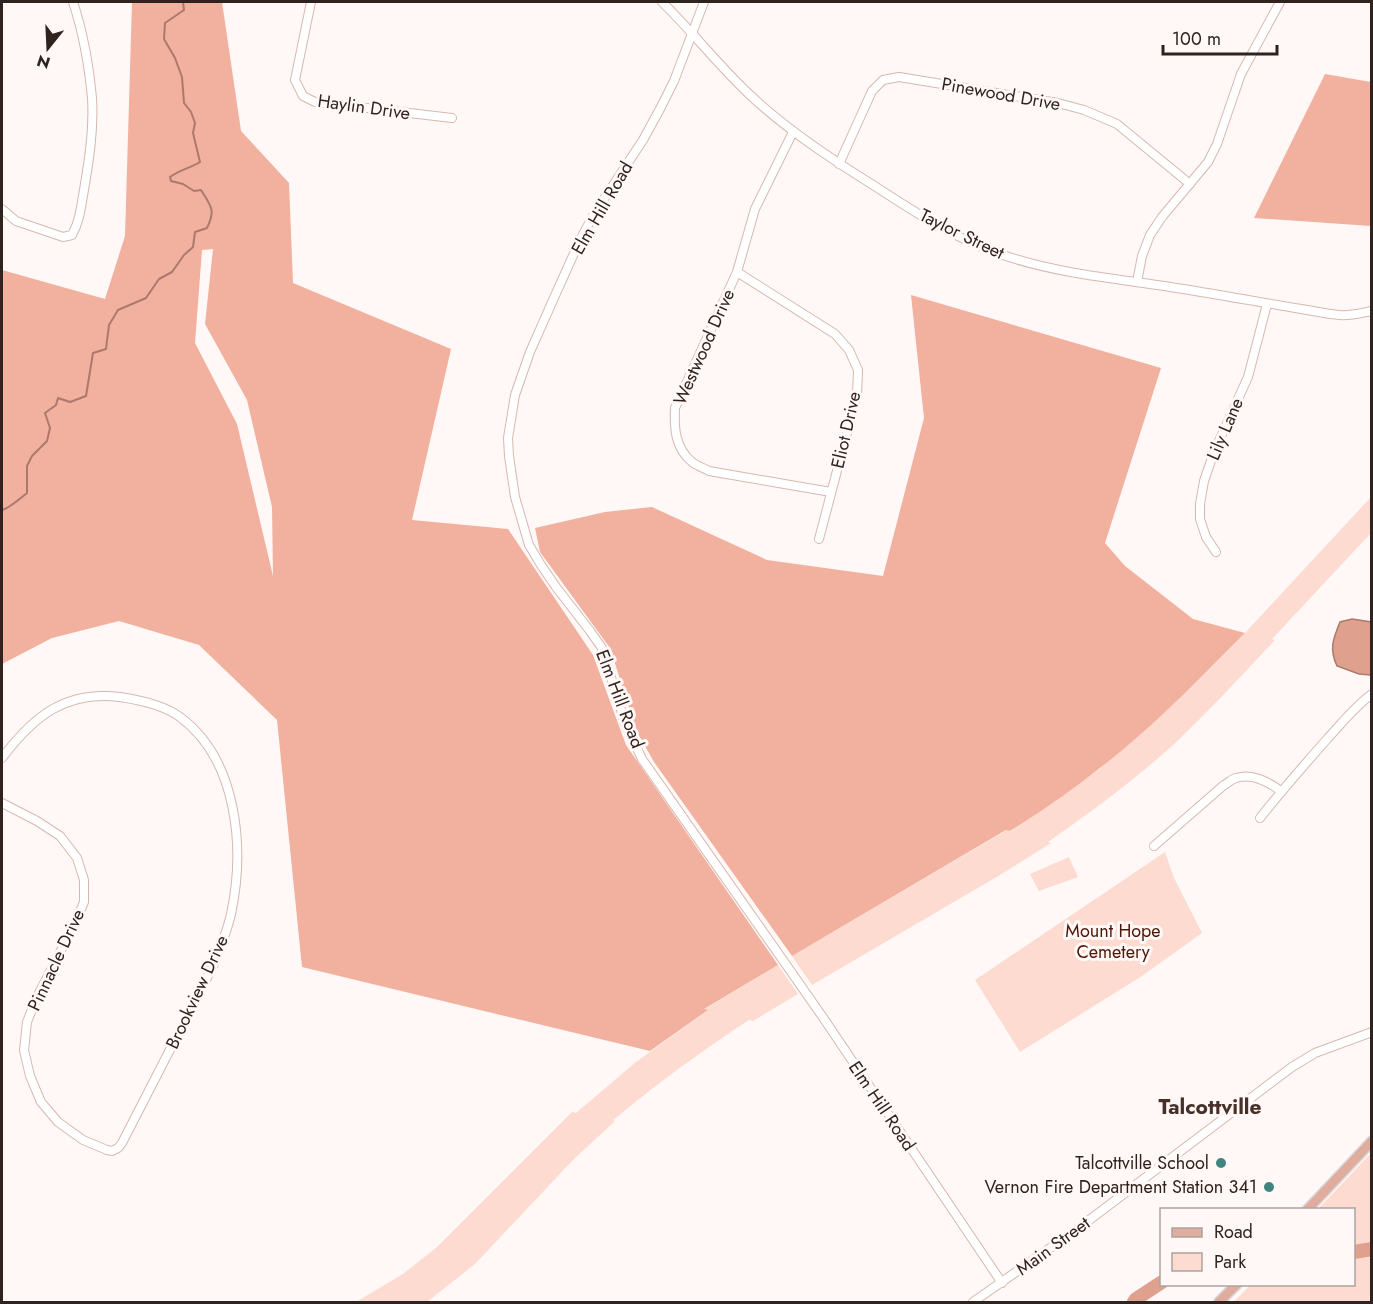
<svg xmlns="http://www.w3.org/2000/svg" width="1373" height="1304" viewBox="0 0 1373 1304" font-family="Jost,sans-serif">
	<rect width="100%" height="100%" fill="#fff8f6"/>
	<g fill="#fedbd1">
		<path d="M1371,497V533L1272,639L1275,640C1241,676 1208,712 1172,746C1133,781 1091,812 1048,842L1051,843L1000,875L812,985L792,956L1007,830L1011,831L1054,802L1097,771L1163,714L1245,633Z"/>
		<polygon points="1165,852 1174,878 1202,933 1139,978 1020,1052 975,980"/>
		<polygon points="1069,857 1078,877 1039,891 1030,874"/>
		<path d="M778,965L798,994L753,1021L749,1020C703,1050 659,1082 617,1117L613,1120L615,1121L573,1160L475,1264L427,1302H356L403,1274L437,1247L572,1112L576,1113L636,1062L707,1011L703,1010Z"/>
		<polygon points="1371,1153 1371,1302 1234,1302 1250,1285 1354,1284 1354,1210 1318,1209"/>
	</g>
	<g fill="#f2b09f" fill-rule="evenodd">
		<path d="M132,2H222L241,131L289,183L293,283L451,349L412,520L508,529L593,655L626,745L778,965L704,1009L708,1010L650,1051L302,967L277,720L199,645L119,621L52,638L2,664V270L105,299L125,236ZM213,249L205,324L247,400L272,507L273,576L237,424L195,343L202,250Z"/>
		<polygon points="1325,74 1371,82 1371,226 1254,218"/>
		<path d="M911,295L1161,368L1105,543L1125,566L1193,619L1245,633C1217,660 1191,688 1163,714C1116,758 1065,797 1010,831L1006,830L792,956L654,762L637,732L610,648L540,552L535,528L605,512L652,507L767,560L883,576L924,418Z"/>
	</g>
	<path fill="#e0a08e" stroke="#ab7a6d" stroke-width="1.5" d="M1352,619L1371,622L1372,673L1370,675L1359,674L1337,666C1329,649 1333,639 1340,622Z"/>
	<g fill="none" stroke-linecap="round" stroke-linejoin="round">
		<path stroke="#ab7a6d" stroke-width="2" d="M2,510C7,509 21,498 27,493V466L32,456L47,441L50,428L45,413L56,405L58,398L70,402L86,396L93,353L106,349L109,325L118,310L146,298L159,279L172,272L184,255L193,247L195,232L207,228C216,210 211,206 201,190L194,191L183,184L171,181L170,177C180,170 190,168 200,162L193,133L195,123L191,112L184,103L182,77L175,58L164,39L165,23L184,10L183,2"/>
		<g stroke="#e0a08e" stroke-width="14">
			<polyline points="1354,1252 1372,1249"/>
			<polyline points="1134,1302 1136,1299 1162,1282"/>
		</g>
		<defs>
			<g id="minor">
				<polyline points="311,2 295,80 303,96 315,102 452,118"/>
				<path d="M662,2C692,31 718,65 749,94C786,129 830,158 873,185C916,213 960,242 1009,257C1071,277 1137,280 1201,292C1233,297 1264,303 1295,308C1310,310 1325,314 1340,315C1350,316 1361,313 1372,311"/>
				<polyline points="704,2 674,81 661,107 643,140 594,214 580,240 553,300 530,352 515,395 508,438 509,456 515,497 529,545 541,565 556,587 590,631 602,648 625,723 642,759 822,1016 1002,1283"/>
				<path d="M793,132L755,209L737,272L675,408C674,428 675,448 692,462C697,466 704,468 709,471L831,492"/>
				<polyline points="839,164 872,91 883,80 899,77 1058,103 1084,110 1117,124 1190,184"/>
				<path d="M2,209L16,221L63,237L72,235C80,221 81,206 84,190C89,160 94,129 92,98C89,66 83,32 73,2"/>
				<polyline points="737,272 835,334 849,350 858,370 857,395 819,539"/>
				<polyline points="1137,282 1142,256 1150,235 1162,217 1208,162 1217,144 1241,74 1280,2"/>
				<polyline points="1216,552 1206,537 1200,519 1200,504 1204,481 1214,452 1248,377 1267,304"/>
				<path d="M2,758C33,717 65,690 120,697C140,700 164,705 180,717C238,760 245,849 231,914C227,932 220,949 213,966L122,1143L118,1148L112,1151L107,1150L83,1140L58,1122L41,1102L30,1076L24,1050L27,1022L37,997L75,923L84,902V880L77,858L60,836L37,821L2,803"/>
				<path d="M1260,818C1282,790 1305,764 1328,738C1342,723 1355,706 1372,694"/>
				<path d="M1154,846L1224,785C1228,783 1232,779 1236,778C1253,773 1268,782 1281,791"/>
				<polyline points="973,1302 1076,1230 1292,1067 1315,1053 1372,1032"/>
			</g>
			<g id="major">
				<polyline points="1307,1210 1372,1141"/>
				<polyline points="1219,1302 1237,1284"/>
			</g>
		</defs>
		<use href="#minor" stroke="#d6b8b0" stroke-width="10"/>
		<use href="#major" stroke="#d9d7d7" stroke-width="12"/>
		<use href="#minor" stroke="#fff" stroke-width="8"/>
		<use href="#major" stroke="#e0ac9e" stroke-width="9"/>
	</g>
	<g fill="#40867e" stroke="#fff8f6" stroke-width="2">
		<circle cx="1221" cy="1163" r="6"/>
		<circle cx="1269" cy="1187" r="6"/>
	</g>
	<g text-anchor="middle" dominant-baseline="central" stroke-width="6" stroke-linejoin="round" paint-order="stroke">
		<g font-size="18" fill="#2e231f" stroke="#fff8f6">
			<text transform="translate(1001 94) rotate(10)">Pinewood Drive</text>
			<text transform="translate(364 107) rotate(8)">Haylin Drive</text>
			<text transform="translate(602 208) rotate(-60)">Elm Hill Road</text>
			<text transform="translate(962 234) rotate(26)">Taylor Street</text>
			<text transform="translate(704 347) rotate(-66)">Westwood Drive</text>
			<text transform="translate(1225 429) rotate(-67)">Lily Lane</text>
			<text transform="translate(846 430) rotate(-77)">Eliot Drive</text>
			<text transform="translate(620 699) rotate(69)">Elm Hill Road</text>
			<text transform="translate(56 960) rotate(-65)">Pinnacle Drive</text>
			<text transform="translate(197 992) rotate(-65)">Brookview Drive</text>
			<text transform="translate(882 1106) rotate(56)">Elm Hill Road</text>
			<text transform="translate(1053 1246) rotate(-36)">Main Street</text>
		</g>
		<g font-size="18" fill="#4f1607" stroke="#fff8f6">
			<text x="1113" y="931">Mount Hope<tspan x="1113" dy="21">Cemetery</tspan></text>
		</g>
		<g font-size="18" fill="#2e231f" stroke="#fff8f6" text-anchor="end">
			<text x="1209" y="1163">Talcottville School</text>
			<text x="1257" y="1187">Vernon Fire Department Station 341</text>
		</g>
		<g font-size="21" font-weight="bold" fill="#473029" stroke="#fff8f6">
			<text x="1210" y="1107">Talcottville</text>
		</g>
	</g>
	<rect width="1373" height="1304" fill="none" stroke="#2e231f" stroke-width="6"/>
	<rect x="1160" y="1208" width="195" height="78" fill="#fff8f6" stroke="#aba3a0" stroke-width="1.5"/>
	<rect x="1172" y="1228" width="30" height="9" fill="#e0ac9e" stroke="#aba3a0" stroke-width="1.5"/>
	<text x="1214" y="1238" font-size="18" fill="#2e231f">Road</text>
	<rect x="1172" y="1253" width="30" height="18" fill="#fedbd1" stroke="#aba3a0" stroke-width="1.5"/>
	<text x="1214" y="1268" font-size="18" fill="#2e231f">Park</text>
	<g transform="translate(48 48) rotate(198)" stroke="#fff8f6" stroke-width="4.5" paint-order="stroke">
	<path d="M0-4.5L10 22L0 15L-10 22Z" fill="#2e231f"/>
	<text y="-9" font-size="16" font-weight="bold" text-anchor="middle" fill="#2e231f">N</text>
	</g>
	<path d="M1163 45v9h114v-9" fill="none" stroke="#2e231f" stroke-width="3"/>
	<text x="1172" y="45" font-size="18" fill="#2e231f" stroke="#fff8f6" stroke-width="4.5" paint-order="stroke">100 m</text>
</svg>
